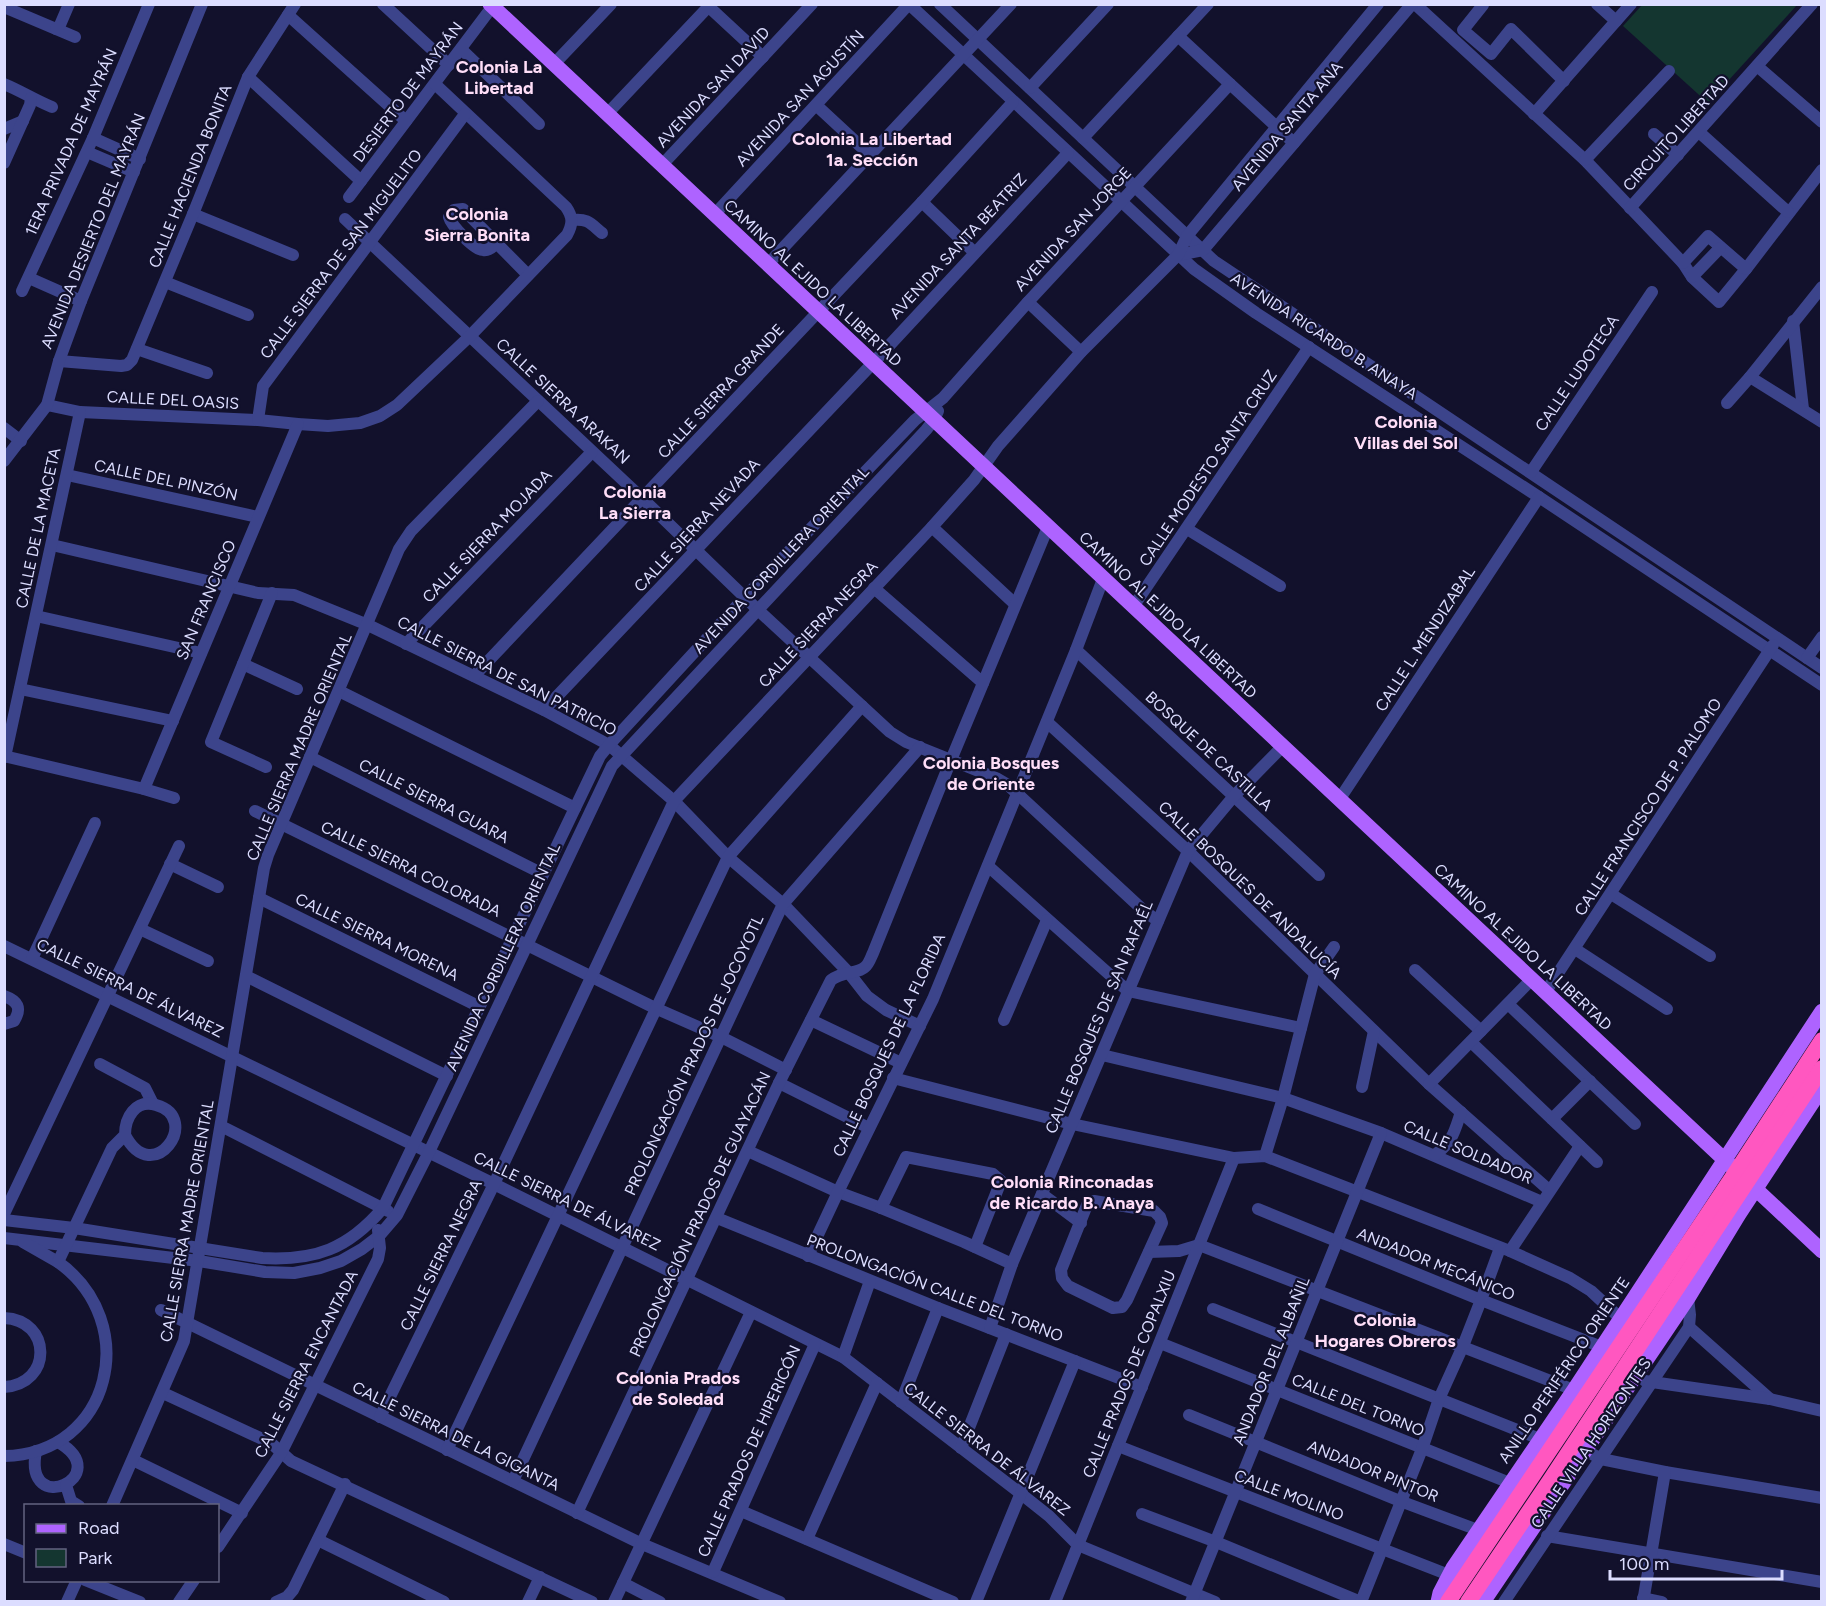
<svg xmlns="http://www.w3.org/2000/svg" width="1826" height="1606" viewBox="0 0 1826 1606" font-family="Figtree,sans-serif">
	<rect width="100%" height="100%" fill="#12112c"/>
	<polygon fill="#143630" points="1642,5 1797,5 1708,103 1623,26"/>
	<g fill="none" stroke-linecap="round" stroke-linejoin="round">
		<g stroke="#3c448b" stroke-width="12">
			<polyline points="383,4 449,65"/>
			<polyline points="909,4 1194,269 1256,313 1539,497 1822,685"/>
			<polyline points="940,4 1214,261 1822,668"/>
			<polyline points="1415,4 1585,160 1683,263 1692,277 1719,302 1746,269 1822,170"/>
			<polyline points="1597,4 1616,21"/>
			<polyline points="1483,5 1463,30 1491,54 1511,29 1564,81"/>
			<polyline points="4,7 75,37"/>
			<polyline points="709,7 763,57"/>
			<polyline points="288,15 406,121"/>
			<polyline points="56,29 60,25 69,4"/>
			<polyline points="1178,36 1294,143"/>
			<polyline points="461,49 539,124"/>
			<polyline points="554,64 611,4"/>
			<polyline points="1757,66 1822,122"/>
			<polyline points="248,77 361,181"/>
			<path d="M4,84C21,91 35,100 52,107"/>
			<polyline points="1030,88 1108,4"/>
			<polyline points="816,105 870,155"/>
			<polyline points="607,114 711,4"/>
			<polyline points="1534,114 1631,4"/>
			<polyline points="4,129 23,121"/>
			<polyline points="1699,132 1788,212"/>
			<polyline points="1654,134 1678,155"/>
			<polyline points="93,138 140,159"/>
			<polyline points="1083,138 1208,4"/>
			<polyline points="87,152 134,172"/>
			<polyline points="1585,160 1669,71"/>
			<polyline points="4,163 30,105 31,98"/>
			<polyline points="662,165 812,4"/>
			<polyline points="349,197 492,7"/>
			<polyline points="922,202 974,252"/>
			<polyline points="1630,208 1812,4"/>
			<polyline points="193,214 293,255"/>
			<polyline points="714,215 909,4"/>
			<polyline points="345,219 643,499 757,609 890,732 906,742 996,778 1008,785 1143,910 1158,921"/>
			<path d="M572,220C588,218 591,224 602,233"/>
			<path d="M496,244C492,247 489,251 483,250C474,250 451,225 449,217L454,210L463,209L528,275"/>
			<polyline points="1178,255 1203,250 1412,4"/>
			<polyline points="1683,263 1708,236 1746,269"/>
			<polyline points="768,264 1011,4"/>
			<polyline points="1692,277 1720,248"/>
			<polyline points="29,278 81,301"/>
			<polyline points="165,282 248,315"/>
			<polyline points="22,291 93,138 149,4"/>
			<polyline points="1028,302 1081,352"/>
			<polyline points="1793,321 1803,409"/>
			<polyline points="137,349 207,373"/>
			<polyline points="59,361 121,366 127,365 132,360 193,214 248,77 295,4"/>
			<polyline points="1750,377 1822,422"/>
			<polyline points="1727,403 1750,377 1822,287"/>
			<path d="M47,405L80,412L258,420L298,424L328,426L360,423L380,416L397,405L470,336L567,235C573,224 573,217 566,207L435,84"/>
			<polyline points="258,420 263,386 465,114"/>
			<polyline points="4,428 21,441"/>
			<polyline points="4,461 47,405 59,361 81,301 202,4"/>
			<polyline points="1531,472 1652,292"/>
			<polyline points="67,475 258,517"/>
			<polyline points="932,527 1015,604"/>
			<polyline points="1187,529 1280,586"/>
			<polyline points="52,545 258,593 294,595 368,625 544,710 609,745 674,801 728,857 783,904 849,973 867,996 886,1010 920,1026"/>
			<polyline points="874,588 983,683"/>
			<polyline points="1133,607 1309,347"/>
			<polyline points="36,616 201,653"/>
			<polyline points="406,644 592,452"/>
			<polyline points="1076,650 1319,875"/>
			<polyline points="1807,658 1822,637"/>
			<polyline points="243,664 297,689"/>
			<polyline points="474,676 922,202 1013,102"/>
			<polyline points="20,689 173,721"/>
			<polyline points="339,691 575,808"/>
			<polyline points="544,710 873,363 1068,153"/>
			<polyline points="1047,722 1188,851 1429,1084 1549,1190"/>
			<polyline points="4,756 144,789 174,798"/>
			<polyline points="5,757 80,412"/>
			<polyline points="310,757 543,874"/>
			<polyline points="266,767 211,742 272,593"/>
			<polyline points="144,789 298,424"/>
			<polyline points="1339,800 1539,497"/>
			<polyline points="255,811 655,1008 721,1037 786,1070"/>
			<polyline points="170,864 218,887"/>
			<polyline points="988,866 1128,991 1301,1028"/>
			<polyline points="1611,894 1710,956"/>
			<polyline points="259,898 480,1007"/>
			<polyline points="140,929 208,961"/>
			<polyline points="4,946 494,1184 843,1357 1020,1493 1049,1516 1078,1545 1215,1602"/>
			<polyline points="1575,949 1667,1009"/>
			<polyline points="32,959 95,823"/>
			<polyline points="1415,970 1481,1031"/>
			<polyline points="246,976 447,1076"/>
			<polyline points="1545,993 1773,645"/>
			<path d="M4,996C18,1001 22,1008 14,1021L4,1024"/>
			<polyline points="1508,1004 1635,1124"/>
			<polyline points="811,1020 901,1063"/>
			<polyline points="1004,1020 1047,920"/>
			<polyline points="1471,1042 1597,1162"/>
			<polyline points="1102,1055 1283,1098 1381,1133 1542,1202"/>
			<polyline points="100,1064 145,1088 153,1104"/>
			<polyline points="893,1078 1072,1124 1234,1158 1265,1156 1510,1251 1570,1278 1591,1291 1620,1318"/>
			<polyline points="779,1083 869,1128"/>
			<polyline points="1429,1084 1531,980"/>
			<polyline points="1362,1087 1374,1031"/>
			<polyline points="1552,1119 1590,1081"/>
			<polyline points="221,1126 388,1211"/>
			<polyline points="748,1151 838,1192 881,1208 964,1242 1012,1264"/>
			<path d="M1435,1155C1453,1141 1454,1133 1461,1112"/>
			<polyline points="1265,1156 1283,1098 1315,974 1334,947"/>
			<polyline points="1042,1194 1081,1223"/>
			<polygon points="1094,1201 1154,1211 1160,1217 1162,1223 1127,1300 1122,1307 1113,1308 1068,1286 1062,1278 1061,1270 1087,1205"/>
			<polyline points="881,1208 906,1157 993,1174 1001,1181 975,1247"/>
			<polyline points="1258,1209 1481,1300 1602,1347"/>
			<polyline points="4,1214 179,846"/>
			<polyline points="717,1218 938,1308 1142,1387"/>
			<path d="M4,1220L74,1228L262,1258C315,1261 348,1249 383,1208L600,756L609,745L745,597L915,420L943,398L1028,302L1230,84"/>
			<polyline points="4,1238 199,1261 265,1272 294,1273 320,1268 341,1261 362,1249 379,1236 397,1215 429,1152 612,766 926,430 934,420 938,411"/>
			<polyline points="23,1242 58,1262"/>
			<polyline points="1510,1251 1580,1146"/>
			<polyline points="1149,1252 1179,1251 1199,1245 1574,1390"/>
			<polyline points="808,1256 838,1192 933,999 1076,650 1103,579"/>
			<polyline points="1213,1309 1540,1439"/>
			<polyline points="161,1310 642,1544 780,1602"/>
			<path d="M4,1318C52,1320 53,1384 4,1387"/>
			<polyline points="1689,1327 1770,1399"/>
			<polyline points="990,1328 1012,1264 1188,851 1234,796 1282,747"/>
			<polyline points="1160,1343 1510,1483"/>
			<polyline points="843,1357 870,1281"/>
			<polyline points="1645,1381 1770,1399 1822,1411"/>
			<polyline points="163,1393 271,1443 291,1461 592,1602"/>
			<polyline points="901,1402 938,1308"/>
			<polyline points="1189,1415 1400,1501 1478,1530"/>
			<polyline points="380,1417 494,1184 674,801 932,527 974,480 998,446 1081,352 1178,255 1187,236 1378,4"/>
			<polyline points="1118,1446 1449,1575"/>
			<polyline points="961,1448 1006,1334"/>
			<polyline points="447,1450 728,857 862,706"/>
			<polyline points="1585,1450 1601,1459 1665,1472 1822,1498"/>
			<path d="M36,1451C23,1519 117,1476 58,1442"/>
			<path d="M4,1456C112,1454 142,1322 58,1262L112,1148L125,1135C125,1118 135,1099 156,1105C203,1118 153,1189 125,1135"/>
			<polyline points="133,1460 242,1513"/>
			<polyline points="513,1481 783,904 920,747"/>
			<polyline points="66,1485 71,1501 79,1506"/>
			<polyline points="112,1506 184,1341 264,868 268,855 399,549 411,531 538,401"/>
			<polyline points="741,1511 953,1602"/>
			<path d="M577,1513L779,1083L831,980C843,971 858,974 865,967C869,964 871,957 873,953L951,760L1048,527"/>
			<polyline points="1142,1514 1216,1542 1361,1602"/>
			<polyline points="1547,1536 1822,1582"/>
			<polyline points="807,1539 877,1383"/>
			<polyline points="318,1540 444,1602"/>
			<polyline points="4,1544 26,1553"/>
			<polyline points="218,1547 281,1453 378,1259 380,1248 378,1230"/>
			<polyline points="713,1572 815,1344"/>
			<polyline points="85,1580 140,1602"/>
			<polyline points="623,1583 660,1602"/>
			<polyline points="1643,1598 1662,1602"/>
			<polyline points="67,1602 77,1580"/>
			<polyline points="179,1602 194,1580"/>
			<polyline points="276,1602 287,1597 293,1590 345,1484"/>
			<polyline points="528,1602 540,1577"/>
			<polyline points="614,1602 751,1312"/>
			<polyline points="976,1602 1075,1361"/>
			<polyline points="1055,1602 1234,1158"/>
			<polyline points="1191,1602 1381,1133"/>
			<polyline points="1361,1602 1422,1449 1439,1399 1463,1346 1481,1300 1500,1248"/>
			<polyline points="1504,1602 1689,1327 1690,1315 1688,1298"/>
			<polyline points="1643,1602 1665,1472"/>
		</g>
		<g stroke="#ae63ff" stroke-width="15">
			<polyline points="490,4 1822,1251"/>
			<polyline points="1438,1602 1440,1593 1453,1568 1574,1390 1822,1011"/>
			<polyline points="1483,1602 1688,1298 1739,1214 1822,1088"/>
		</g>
		<g stroke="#ff57c0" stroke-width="16">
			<polyline points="1448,1602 1736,1172 1822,1040"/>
			<polyline points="1468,1602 1551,1479 1822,1068"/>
		</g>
	</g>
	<g text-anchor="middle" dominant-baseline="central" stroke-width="4.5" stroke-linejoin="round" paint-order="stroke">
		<g font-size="16" fill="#dcddff" stroke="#12112c">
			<text transform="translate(713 87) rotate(-47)">AVENIDA SAN DAVID</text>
			<text transform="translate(408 92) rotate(-53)">DESIERTO DE MAYRÁN</text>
			<text transform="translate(800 98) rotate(-47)">AVENIDA SAN AGUSTÍN</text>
			<text transform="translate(1287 126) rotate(-50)">AVENIDA SANTA ANA</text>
			<text transform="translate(1676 133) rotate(-48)">CIRCUITO LIBERTAD</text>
			<text transform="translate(71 142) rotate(-66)">1ERA PRIVADA DE MAYRÁN</text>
			<text transform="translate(190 176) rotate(-68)">CALLE HACIENDA BONITA</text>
			<text transform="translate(1073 229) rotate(-47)">AVENIDA SAN JORGE</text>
			<text transform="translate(93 231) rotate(-68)">AVENIDA DESIERTO DEL MAYRÁN</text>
			<text transform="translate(958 246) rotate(-47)">AVENIDA SANTA BEATRIZ</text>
			<text transform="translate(341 254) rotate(-53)">CALLE SIERRA DE SAN MIGUELITO</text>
			<text transform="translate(813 283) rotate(43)">CAMINO AL EJIDO LA LIBERTAD</text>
			<text transform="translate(1324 336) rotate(33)">AVENIDA RICARDO B. ANAYA</text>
			<text transform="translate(1577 373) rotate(-56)">CALLE LUDOTECA</text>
			<text transform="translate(721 391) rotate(-47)">CALLE SIERRA GRANDE</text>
			<text transform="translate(173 400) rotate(3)">CALLE DEL OASIS</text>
			<text transform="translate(563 401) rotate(43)">CALLE SIERRA ARAKAN</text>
			<text transform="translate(1208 468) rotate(-56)">CALLE MODESTO SANTA CRUZ</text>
			<text transform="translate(166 480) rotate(12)">CALLE DEL PINZÓN</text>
			<text transform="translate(697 525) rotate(-47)">CALLE SIERRA NEVADA</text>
			<text transform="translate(38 528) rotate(-78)">CALLE DE LA MACETA</text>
			<text transform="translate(487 536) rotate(-46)">CALLE SIERRA MOJADA</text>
			<text transform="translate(781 560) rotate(-47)">AVENIDA CORDILLERA ORIENTAL</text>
			<text transform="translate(206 600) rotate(-67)">SAN FRANCISCO</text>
			<text transform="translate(1168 615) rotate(43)">CAMINO AL EJIDO LA LIBERTAD</text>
			<text transform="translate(818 624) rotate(-47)">CALLE SIERRA NEGRA</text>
			<text transform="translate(1425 639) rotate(-57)">CALLE L. MENDIZABAL</text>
			<text transform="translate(507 676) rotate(27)">CALLE SIERRA DE SAN PATRICIO</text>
			<text transform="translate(299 747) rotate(-67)">CALLE SIERRA MADRE ORIENTAL</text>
			<text transform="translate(1209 751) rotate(43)">BOSQUE DE CASTILLA</text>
			<text transform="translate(434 801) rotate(27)">CALLE SIERRA GUARA</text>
			<text transform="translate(1648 807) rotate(-57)">CALLE FRANCISCO DE P. PALOMO</text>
			<text transform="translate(411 869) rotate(26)">CALLE SIERRA COLORADA</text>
			<text transform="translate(1250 890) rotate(44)">CALLE BOSQUES DE ANDALUCÍA</text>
			<text transform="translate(377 937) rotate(26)">CALLE SIERRA MORENA</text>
			<text transform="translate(1523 947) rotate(43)">CAMINO AL EJIDO LA LIBERTAD</text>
			<text transform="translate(503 957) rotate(-65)">AVENIDA CORDILLERA ORIENTAL</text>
			<text transform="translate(130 988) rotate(26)">CALLE SIERRA DE ÁLVAREZ</text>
			<text transform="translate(1099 1017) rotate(-67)">CALLE BOSQUES DE SAN RAFAÉL</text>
			<text transform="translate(889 1045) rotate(-65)">CALLE BOSQUES DE LA FLORIDA</text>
			<text transform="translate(694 1055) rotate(-65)">PROLONGACIÓN PRADOS DE JOCOYOTL</text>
			<text transform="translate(1468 1152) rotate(23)">CALLE SOLDADOR</text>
			<text transform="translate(567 1201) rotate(26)">CALLE SIERRA DE ÁLVAREZ</text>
			<text transform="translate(700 1214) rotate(-65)">PROLONGACIÓN PRADOS DE GUAYACÁN</text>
			<text transform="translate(187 1221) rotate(-80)">CALLE SIERRA MADRE ORIENTAL</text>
			<text transform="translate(441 1255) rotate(-64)">CALLE SIERRA NEGRA</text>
			<text transform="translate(1436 1264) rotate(22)">ANDADOR MECÁNICO</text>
			<text transform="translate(935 1288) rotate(21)">PROLONGACIÓN CALLE DEL TORNO</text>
			<text transform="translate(1271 1361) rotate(-68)">ANDADOR DEL ALBAÑIL</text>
			<text transform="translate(306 1364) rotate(-63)">CALLE SIERRA ENCANTADA</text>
			<text transform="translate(1564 1370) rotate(-56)">ANILLO PERIFÉRICO ORIENTE</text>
			<text transform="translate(1129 1374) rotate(-68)">CALLE PRADOS DE COPALXIU</text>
			<text transform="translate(1358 1405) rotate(22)">CALLE DEL TORNO</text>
			<text transform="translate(456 1436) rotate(26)">CALLE SIERRA DE LA GIGANTA</text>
			<text transform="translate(1591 1443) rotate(-56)">CALLE VILLA HORIZONTES</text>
			<text transform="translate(987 1449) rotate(38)">CALLE SIERRA DE ÁLVAREZ</text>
			<text transform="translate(749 1451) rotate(-66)">CALLE PRADOS DE HIPERICÓN</text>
			<text transform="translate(1373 1471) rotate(22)">ANDADOR PINTOR</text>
			<text transform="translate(1289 1495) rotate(21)">CALLE MOLINO</text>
		</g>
		<g font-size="18" font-weight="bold" fill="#ffdef8" stroke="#12112c">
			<text x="499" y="67">Colonia La<tspan x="499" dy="21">Libertad</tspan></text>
			<text x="872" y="139">Colonia La Libertad<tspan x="872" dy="21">1a. Sección</tspan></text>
			<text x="477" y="214">Colonia<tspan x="477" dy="21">Sierra Bonita</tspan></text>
			<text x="1406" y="422">Colonia<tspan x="1406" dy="21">Villas del Sol</tspan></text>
			<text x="635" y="492">Colonia<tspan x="635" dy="21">La Sierra</tspan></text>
			<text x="991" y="763">Colonia Bosques<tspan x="991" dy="21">de Oriente</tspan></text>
			<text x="1072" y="1182">Colonia Rinconadas<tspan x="1072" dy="21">de Ricardo B. Anaya</tspan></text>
			<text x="1385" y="1320">Colonia<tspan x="1385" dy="21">Hogares Obreros</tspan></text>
			<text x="678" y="1378">Colonia Prados<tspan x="678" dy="21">de Soledad</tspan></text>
		</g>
	</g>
	<rect width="1826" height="1606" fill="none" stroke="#dcddff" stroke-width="12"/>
	<rect x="24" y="1504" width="195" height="78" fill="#12112c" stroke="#636380" stroke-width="1.5"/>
	<rect x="36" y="1524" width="30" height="9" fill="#ae63ff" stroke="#636380" stroke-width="1.5"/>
	<text x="78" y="1534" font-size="18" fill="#dcddff">Road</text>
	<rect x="36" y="1549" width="30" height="18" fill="#143630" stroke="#636380" stroke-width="1.5"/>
	<text x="78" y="1564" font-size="18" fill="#dcddff">Park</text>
	<path d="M1610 1570v9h172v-9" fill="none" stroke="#dcddff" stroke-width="3"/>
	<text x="1619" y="1570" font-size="18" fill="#dcddff" stroke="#12112c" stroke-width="4.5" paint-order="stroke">100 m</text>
</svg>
